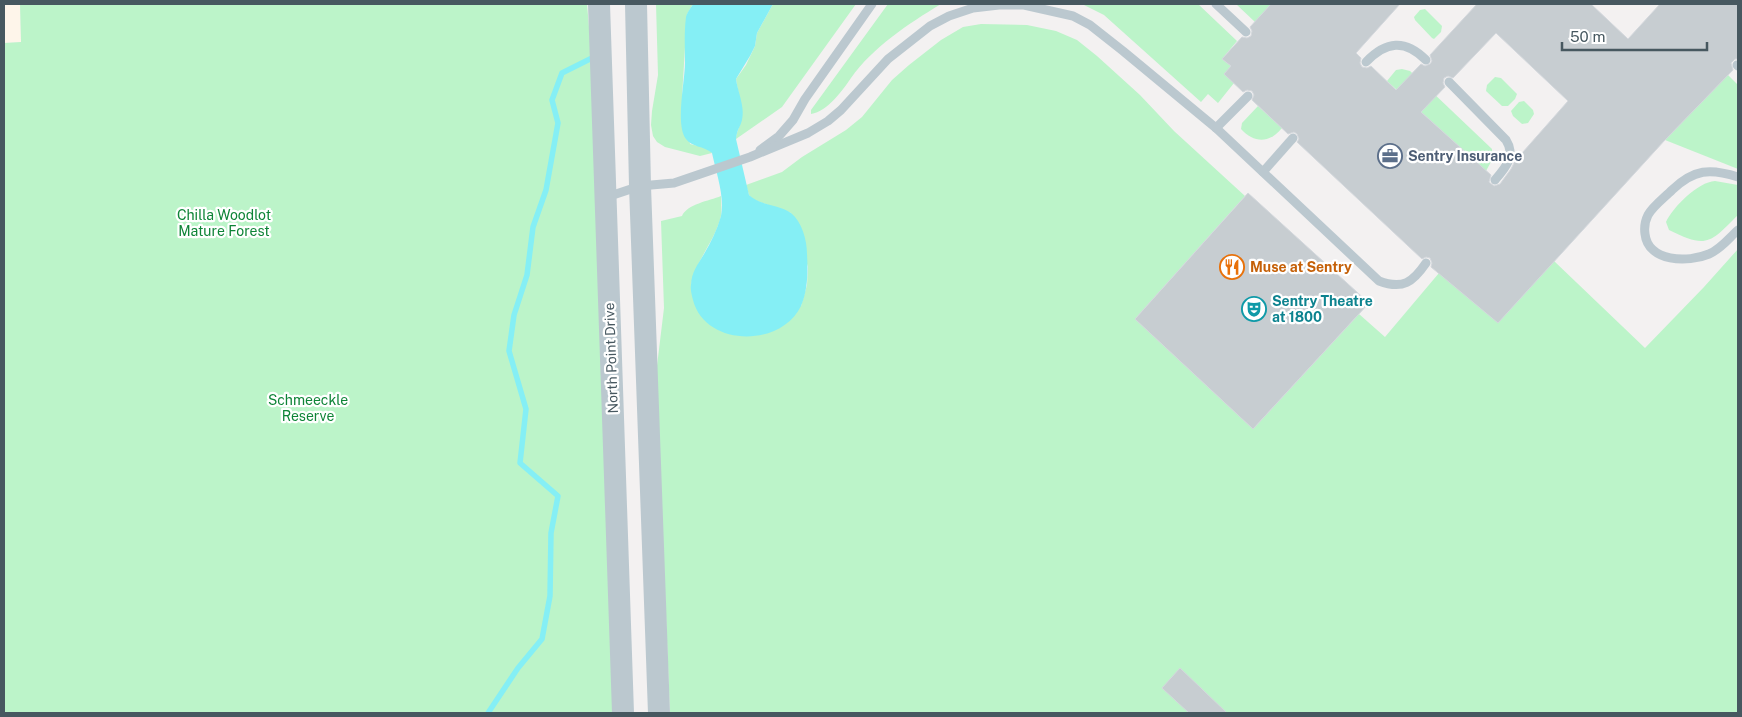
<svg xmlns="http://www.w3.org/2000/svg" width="1742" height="717" viewBox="0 0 1742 717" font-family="'Public Sans',sans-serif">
	<rect width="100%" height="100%" fill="#f3f1f1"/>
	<polygon fill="#fef5ea" points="4,4 20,4 21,42 4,43"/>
	<g fill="#bcf4c9">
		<polygon points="20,4 587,4 604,198 623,713 4,713 4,43 21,42"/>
		<polygon points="656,4 693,4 687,14 682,97 690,144 707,148 712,153 700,156 665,147 657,142 653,136 651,125 652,111 658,75"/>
		<path d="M773,4H856L782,107L736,139C736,133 739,129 740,124C744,108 738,94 736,79L746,65L755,46L757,33Z"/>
		<path d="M888,4H941C908,24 873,47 851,78C842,91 828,111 811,114V110Z"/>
		<polygon points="1082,4 1198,4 1237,41 1222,59 1231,66 1234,83 1218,103 1208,94 1201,102 1104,15"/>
		<polygon points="1236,4 1271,4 1255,22"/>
		<polygon points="1425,9 1442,26 1441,32 1434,39 1432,38 1415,20 1414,17 1420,10"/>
		<path d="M981,24L1027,25L1056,31L1077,40L1097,56L1140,95L1174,131L1245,196L1135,319L1253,429L1359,314L1385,337L1439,273L1554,261L1645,348L1704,287L1738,249V713H670L656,374L664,308L661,221L682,216C687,204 709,201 721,196C721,203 722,210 721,216C715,241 696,260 691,285L801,306L807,285L808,267L791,213L754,200L749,195L746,185L782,172L802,157L846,130L862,117L892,80L909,65L941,40L963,27Z"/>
		<polygon points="1402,69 1410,71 1492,149 1492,160 1486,171 1387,81 1396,70"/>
		<polygon points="1728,75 1738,85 1738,169 1665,140"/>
		<polygon points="1495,77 1501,78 1517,94 1515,99 1508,106 1502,106 1486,91 1487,85"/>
		<polygon points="1524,101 1533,110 1534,114 1528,123 1522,124 1513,116 1511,111 1519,102"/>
		<path d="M1258,106L1282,128C1269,144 1254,143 1241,129L1242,123Z"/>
		<path d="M1715,181L1738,185V215C1710,243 1707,249 1669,230L1666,222C1673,207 1698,182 1715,181Z"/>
	</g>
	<path fill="#85eff5" d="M693,4H773L757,33L755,46L750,56L736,79C738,93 745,106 742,120C740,128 737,129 736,139L749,195C761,206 778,204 791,213C802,222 807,240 807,254C808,271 808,290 801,306C781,348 705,347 693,300C692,296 690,289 691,285C691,273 698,264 704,254C711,242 717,230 721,216C725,197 716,172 712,153C704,146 691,147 686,139C675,125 685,81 685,63C685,48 684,33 686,17C687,12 691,8 693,4Z"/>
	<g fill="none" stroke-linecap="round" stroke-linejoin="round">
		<polyline stroke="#85eff5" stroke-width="5.5" points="488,713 518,668 542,639 550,596 551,533 558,496 520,463 526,409 509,351 514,315 527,275 533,227 546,190 558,123 552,100 562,73 596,56"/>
	</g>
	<g fill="#c7cdd1" stroke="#d4d8dd" fill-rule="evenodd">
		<path d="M1271,4H1400L1356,53L1361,58L1360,63L1362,67L1367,68L1371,66L1396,90L1421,64L1425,66L1430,64L1432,61L1430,55L1477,4H1591L1628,39L1660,4H1738V59H1735L1731,63L1733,70L1665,140L1498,323L1431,267L1432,263L1430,258L1426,257L1422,259L1297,142L1299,139L1297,134L1294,132L1288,134L1252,100L1254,95L1252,91L1247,90L1243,92L1224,74L1231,66L1222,59L1242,37L1247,38L1251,36L1252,31L1250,27ZM1496,33L1568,101L1515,161L1511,169L1500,184L1494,186L1489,182L1491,175L1421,112L1445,87L1443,83L1444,78L1448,76L1453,78Z"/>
		<polygon points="1248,193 1369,303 1253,429 1135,319"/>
		<polygon points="1180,668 1227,713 1189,713 1162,688"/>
	</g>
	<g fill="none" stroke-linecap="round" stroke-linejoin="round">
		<g stroke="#bbc8cf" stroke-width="9">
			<polyline points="1216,4 1246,32"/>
			<path d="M1366,62C1386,41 1405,39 1426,60"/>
			<polyline points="1737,65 1738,66"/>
			<path d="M1449,82L1506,140C1516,156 1506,167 1495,180"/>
			<polyline points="1216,128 1248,96"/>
			<polyline points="760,150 779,136 793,120 805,99 872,4"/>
			<polyline points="1263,172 1293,138"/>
			<path d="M1738,177C1710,168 1694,169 1672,190C1664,198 1653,206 1648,215C1645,221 1644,227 1645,234C1648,262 1688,263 1709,254C1721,249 1729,238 1738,230"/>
			<path d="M607,197L640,186L674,183L750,157L808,133L828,121L841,110L888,59L930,26L949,16L973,8L999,5H1024L1073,16L1090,25L1123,51L1216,128L1379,281C1403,290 1413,282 1426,263"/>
		</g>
		<g stroke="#bbc8cf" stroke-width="22">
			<polyline points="599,4 623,713"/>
			<polyline points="636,4 640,186 659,713"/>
		</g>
	</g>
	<defs>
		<symbol id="office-ring" viewBox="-11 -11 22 22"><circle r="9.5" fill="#fff" stroke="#5c6f8a" stroke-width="1.5"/><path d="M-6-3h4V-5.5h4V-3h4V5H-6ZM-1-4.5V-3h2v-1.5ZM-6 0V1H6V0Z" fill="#5c6f8a"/></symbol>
		<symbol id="restaurant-ring" viewBox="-11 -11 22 22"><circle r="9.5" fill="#fff" stroke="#e8710a" stroke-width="1.5"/><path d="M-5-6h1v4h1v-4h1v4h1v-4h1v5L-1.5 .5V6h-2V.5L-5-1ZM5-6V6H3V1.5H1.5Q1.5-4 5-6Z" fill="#e8710a"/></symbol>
		<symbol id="theatre-ring" viewBox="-11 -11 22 22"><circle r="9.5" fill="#fff" stroke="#0f9aa8" stroke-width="1.5"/><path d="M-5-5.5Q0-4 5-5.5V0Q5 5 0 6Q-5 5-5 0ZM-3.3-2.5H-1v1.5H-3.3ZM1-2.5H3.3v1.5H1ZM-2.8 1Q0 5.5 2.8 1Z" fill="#0f9aa8"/></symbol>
	</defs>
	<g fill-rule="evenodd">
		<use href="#office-ring" x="1376" y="142" width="28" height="28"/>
		<use href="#restaurant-ring" x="1218" y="253" width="28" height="28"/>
		<use href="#theatre-ring" x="1240" y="295" width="28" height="28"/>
	</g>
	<g text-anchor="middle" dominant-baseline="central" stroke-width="4.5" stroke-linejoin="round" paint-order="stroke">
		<g font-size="14" font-weight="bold" fill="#4e5e75" stroke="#fff" text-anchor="start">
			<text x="1408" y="156">Sentry Insurance</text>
		</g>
		<g font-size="14" fill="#0e8437" stroke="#fff">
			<text x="224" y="215">Chilla Woodlot<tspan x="224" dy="16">Mature Forest</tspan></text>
			<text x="308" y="400">Schmeeckle<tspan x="308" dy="16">Reserve</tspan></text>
		</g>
		<g font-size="14" font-weight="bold" fill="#c56008" stroke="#fff" text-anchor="start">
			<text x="1250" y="267">Muse at Sentry</text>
		</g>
		<g font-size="14" font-weight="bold" fill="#0d838f" stroke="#fff" text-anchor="start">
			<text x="1272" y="301">Sentry Theatre<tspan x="1272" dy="16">at 1800</tspan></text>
		</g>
		<g font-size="14" fill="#475860" stroke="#fff">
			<text transform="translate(611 358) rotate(-92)">North Point Drive</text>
		</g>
	</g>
	<rect width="1742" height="717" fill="none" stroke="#475860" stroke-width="10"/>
	<path d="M1562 42v8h145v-8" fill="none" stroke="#475860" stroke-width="2.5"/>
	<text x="1570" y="42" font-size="15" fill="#475860" stroke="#ffffff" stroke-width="4" paint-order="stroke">50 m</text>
</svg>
